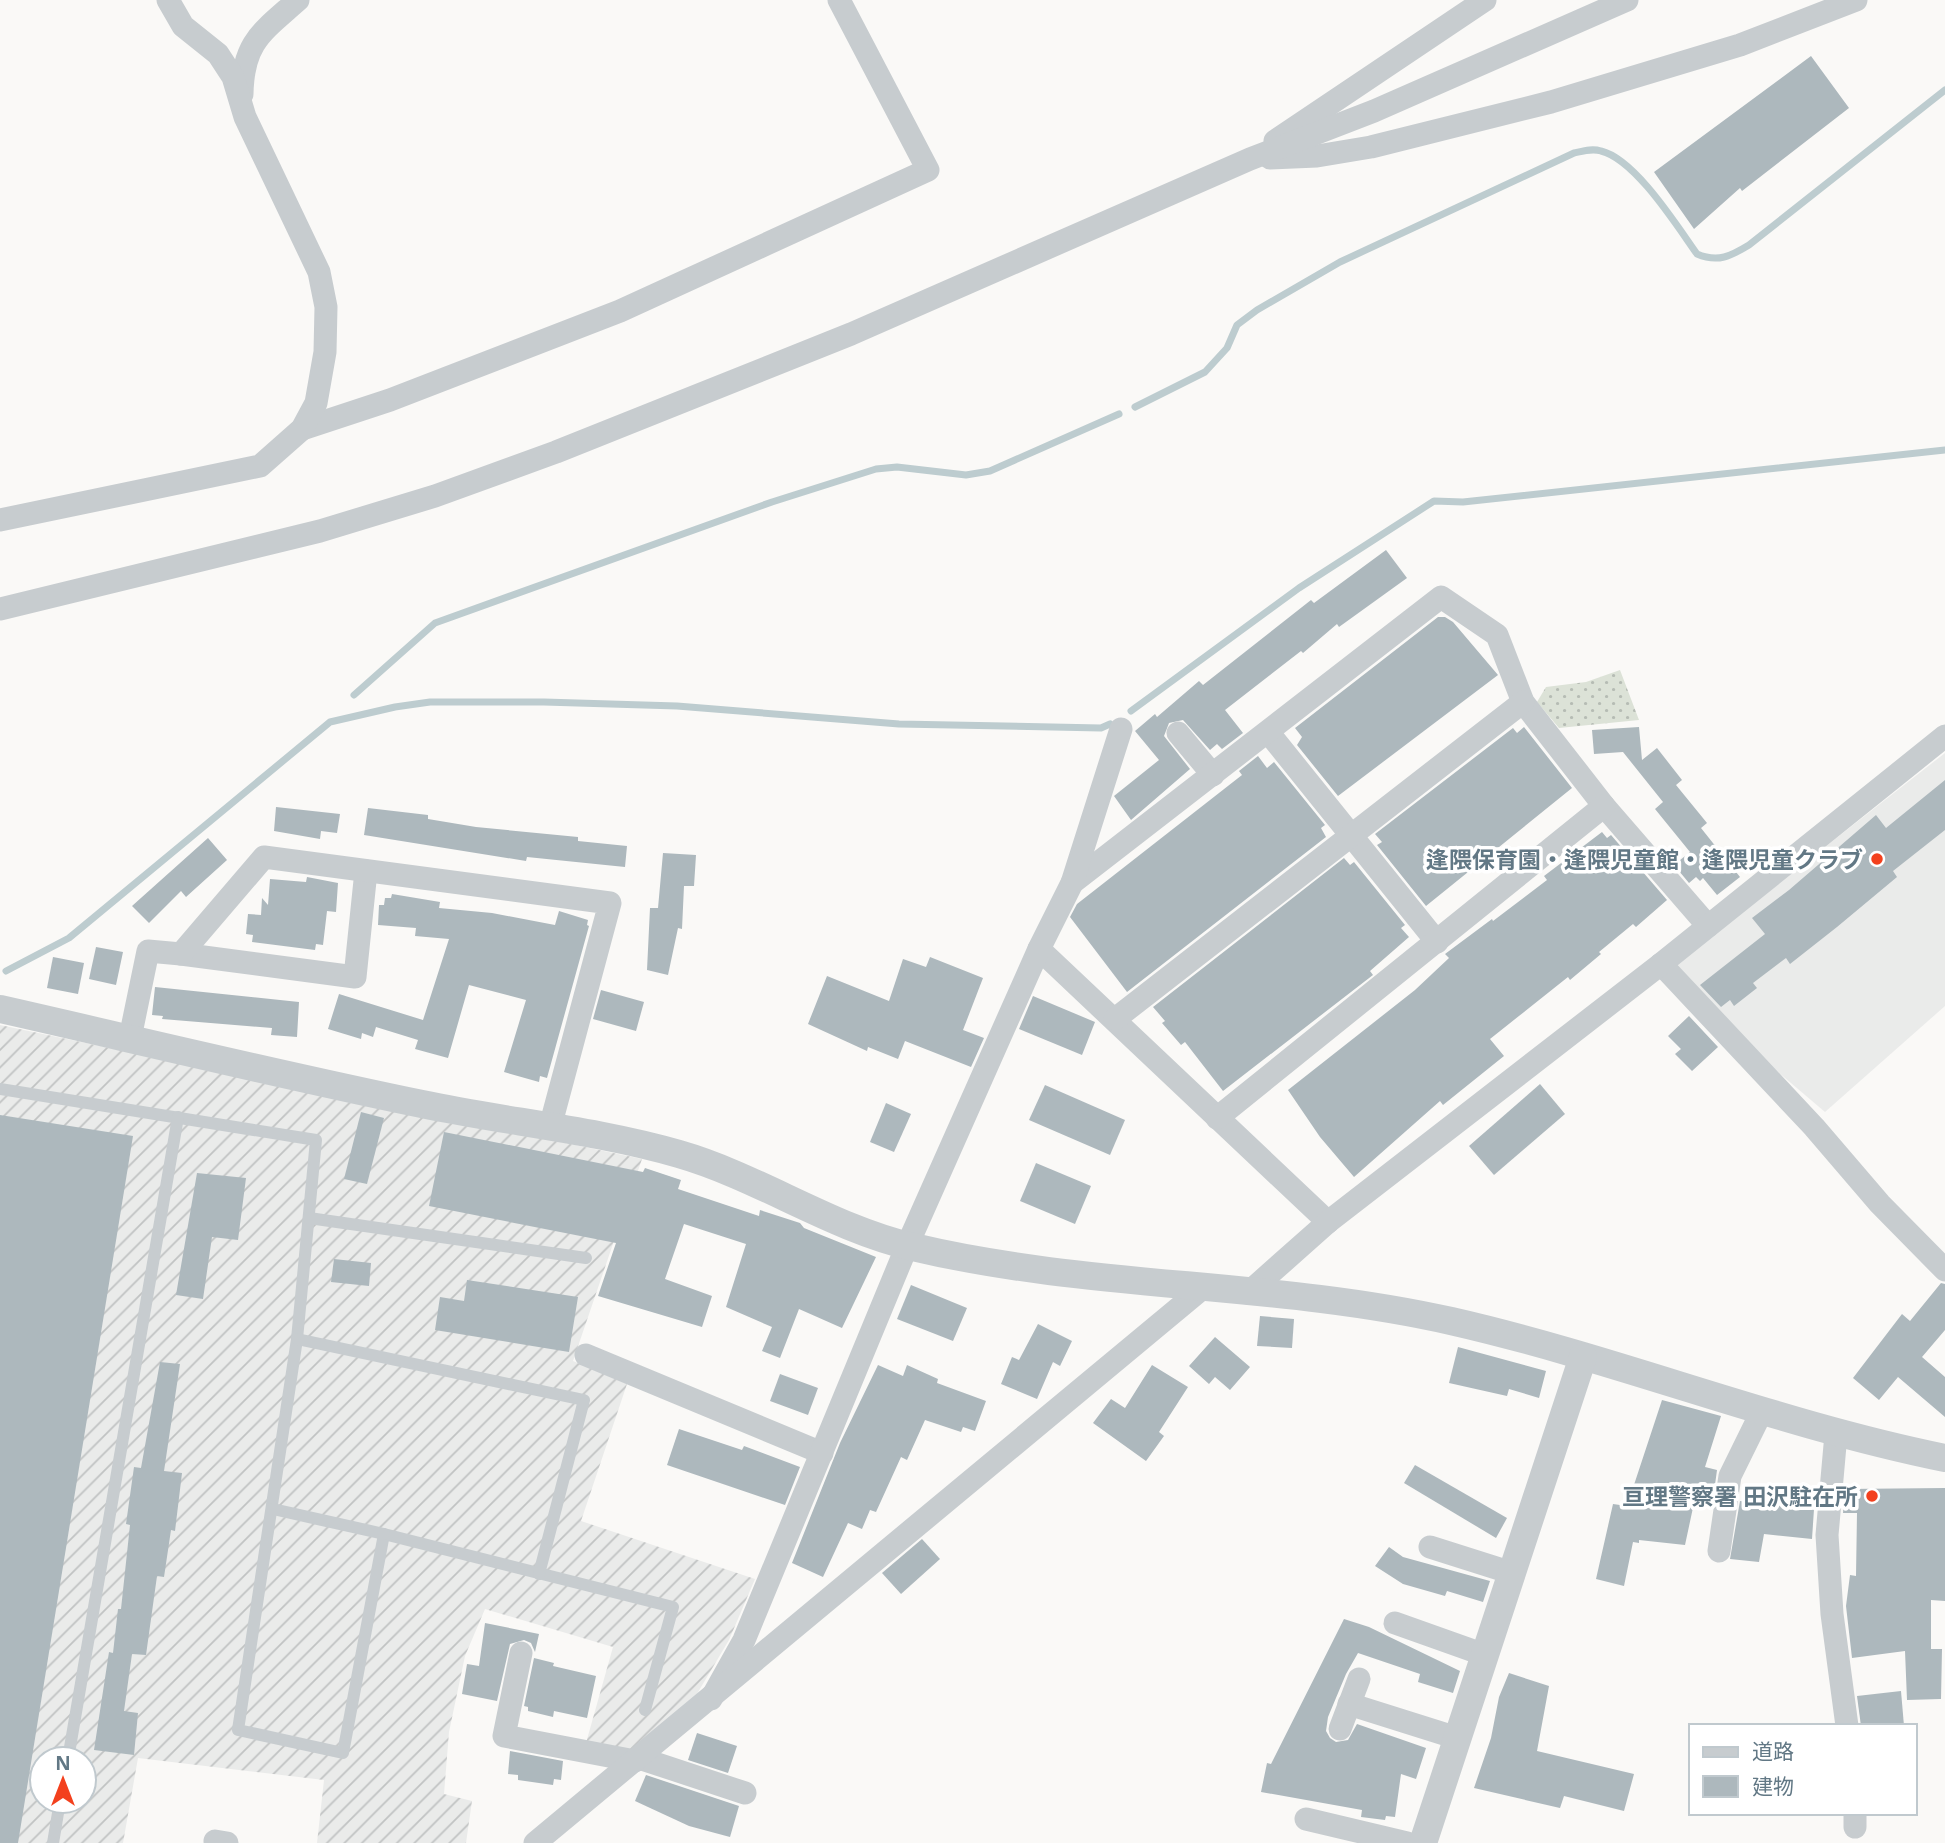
<svg xmlns="http://www.w3.org/2000/svg" width="1945" height="1843" viewBox="0 0 1945 1843" font-family="'Open Sans','Noto Sans JP',sans-serif">
	<defs>
		<pattern id="industrial-furrows" width="10" height="10" patternUnits="userSpaceOnUse" patternTransform="scale(1.75)"><rect width="10" height="10" fill="#eaebea"/><path d="M-1 1l2-2M0 10L10 0M9 11l2-2" fill="none" stroke="#c1c3c3"/></pattern>
		<pattern id="grass-dots" width="8" height="8" patternUnits="userSpaceOnUse" patternTransform="scale(1.75)"><rect width="8" height="8" fill="#dce2d7"/><path d="M2 2h.1M6 6h.1" fill="none" stroke="#b6bcb4" stroke-width="1.8" stroke-linecap="round"/></pattern>
	</defs>
	<rect width="100%" height="100%" fill="#faf9f7"/>
	<polygon fill="#eaebea" points="1945,753 1945,1006 1825,1112 1732,1033 1674,965"/>
	<path fill="url(#industrial-furrows)" fill-rule="evenodd" d="M0,1025L642,1159L573,1361L627,1384L581,1521L755,1579L729,1640L691,1704L632,1750L586,1743L613,1647L485,1609L465,1656L449,1732L444,1794L472,1801L466,1843H317L324,1780L138,1758L123,1843H0ZM42,1759H84V1801H42Z"/>
	<polygon fill="url(#grass-dots)" points="1620,670 1639,720 1559,728 1537,702 1546,687 1586,682"/>
	<g fill="none" stroke-linecap="round" stroke-linejoin="round">
		<g stroke="#bdcccf" stroke-width="7">
			<path d="M1135,407L1205,372L1227,348L1237,325L1257,310L1340,262L1574,153C1583,151 1592,148 1601,151C1635,159 1677,226 1697,254C1718,263 1731,256 1749,245L1945,90"/>
			<polyline points="354,695 435,623 772,502 876,469 897,467 966,475 990,471 1119,414"/>
			<polyline points="1131,711 1299,588 1434,501 1463,502 1945,450"/>
			<polyline points="6,971 69,938 330,722 395,707 430,702 544,702 677,706 899,724 1101,728 1110,724"/>
		</g>
	</g>
	<g fill="#adb8bd">
		<polygon points="1811,56 1849,108 1742,191 1740,188 1694,229 1654,172"/>
		<polygon points="1386,550 1407,578 1339,627 1337,624 1303,653 1301,651 1225,710 1243,733 1222,749 1217,744 1210,750 1183,720 1169,723 1164,736 1190,769 1131,820 1114,796 1159,760 1135,731 1155,714 1157,717 1199,681 1203,685 1311,600 1314,603"/>
		<polygon points="1438,617 1445,617 1453,622 1498,675 1338,796 1297,745 1302,737 1295,728"/>
		<polygon points="1524,727 1572,788 1426,906 1377,845 1382,842 1375,834 1513,728 1517,733"/>
		<polygon points="1639,727 1642,760 1657,748 1682,780 1676,785 1707,823 1701,828 1740,877 1717,895 1703,878 1700,881 1696,877 1689,883 1674,865 1690,852 1655,809 1663,802 1623,752 1594,754 1592,730"/>
		<polygon points="1258,756 1267,768 1274,762 1325,825 1321,828 1326,837 1127,992 1070,917 1077,904 1242,775 1239,771"/>
		<polygon points="1945,780 1945,830 1893,871 1897,877 1837,927 1790,964 1786,958 1753,983 1757,988 1734,1006 1730,1000 1721,1007 1700,985 1765,934 1752,918 1789,890 1876,815 1886,828"/>
		<polygon points="276,807 340,814 337,833 321,831 320,839 274,831"/>
		<polygon points="368,808 428,815 428,819 476,827 578,837 578,841 627,846 625,867 527,857 526,861 364,835"/>
		<polygon points="1602,832 1607,838 1611,835 1667,900 1636,927 1633,924 1599,952 1601,954 1570,980 1568,977 1490,1039 1504,1056 1443,1105 1440,1101 1354,1177 1320,1137 1288,1090 1415,990 1449,958 1445,954 1492,919 1493,921 1547,880 1544,876"/>
		<polygon points="208,838 227,860 186,897 181,891 149,923 132,906"/>
		<polygon points="663,853 696,855 694,886 684,886 682,929 678,928 668,975 647,970 650,908 658,908"/>
		<polygon points="1344,858 1350,865 1354,862 1405,925 1401,928 1409,937 1370,971 1373,975 1223,1091 1185,1042 1181,1045 1162,1023 1165,1021 1153,1007"/>
		<polygon points="307,877 338,883 336,912 327,911 323,945 316,944 315,950 252,942 253,935 246,934 248,914 261,915 262,898 268,905 270,879 306,882"/>
		<polygon points="392,894 440,902 439,908 492,913 555,925 559,911 588,920 587,925 589,926 547,1078 540,1076 539,1082 504,1072 526,1000 469,985 448,1058 415,1049 418,1040 376,1027 373,1037 362,1033 361,1039 328,1029 339,994 423,1020 449,939 415,936 416,928 378,925 379,905 384,905 385,898 391,898"/>
		<polygon points="96,947 123,952 116,985 89,979"/>
		<polygon points="53,957 84,963 78,994 47,988"/>
		<polygon points="930,957 983,978 963,1030 984,1038 971,1067 905,1041 898,1059 868,1047 867,1051 808,1024 827,976 889,1001 903,959 926,967"/>
		<polygon points="155,987 299,1002 297,1037 271,1035 272,1028 162,1019 163,1016 152,1015"/>
		<polygon points="601,990 644,1002 636,1031 593,1019"/>
		<polygon points="1033,996 1095,1022 1082,1055 1019,1029"/>
		<polygon points="1689,1016 1718,1047 1692,1071 1675,1054 1681,1049 1668,1036"/>
		<polygon points="1540,1084 1565,1114 1494,1175 1469,1146"/>
		<polygon points="1045,1085 1125,1120 1110,1155 1029,1120"/>
		<polygon points="886,1103 911,1114 894,1152 870,1142"/>
		<polygon points="361,1112 384,1118 367,1184 344,1179"/>
		<polygon points="0,1115 133,1136 18,1843 0,1843"/>
		<polygon points="444,1132 643,1172 645,1168 681,1180 678,1189 759,1216 760,1210 800,1223 804,1228 876,1257 842,1328 799,1309 780,1358 762,1351 772,1327 726,1307 746,1244 684,1224 665,1279 712,1296 702,1327 598,1296 616,1243 429,1206"/>
		<polygon points="1036,1163 1091,1186 1075,1224 1020,1201"/>
		<polygon points="197,1173 246,1178 238,1240 212,1237 203,1299 176,1295"/>
		<polygon points="334,1259 371,1263 369,1286 331,1282"/>
		<polygon points="467,1280 578,1297 569,1352 435,1330 440,1297 464,1301"/>
		<polygon points="1941,1283 1945,1284 1945,1330 1922,1357 1945,1377 1945,1417 1898,1377 1879,1400 1853,1378 1902,1314 1910,1321"/>
		<polygon points="911,1285 967,1308 953,1341 897,1319"/>
		<polygon points="1260,1316 1294,1319 1292,1348 1257,1346"/>
		<polygon points="1038,1324 1072,1341 1060,1366 1053,1362 1037,1399 1001,1384 1012,1357 1019,1360"/>
		<polygon points="1215,1337 1250,1367 1230,1390 1215,1377 1209,1384 1189,1366"/>
		<polygon points="1458,1347 1546,1371 1539,1398 1509,1389 1507,1396 1449,1383"/>
		<polygon points="160,1362 180,1364 164,1471 182,1473 175,1531 171,1530 164,1577 157,1576 146,1655 132,1654 124,1711 138,1713 134,1755 94,1750 109,1652 113,1653 118,1609 121,1609 130,1525 126,1524 134,1467 141,1468"/>
		<polygon points="878,1365 903,1376 907,1365 938,1379 937,1383 986,1401 975,1431 963,1427 961,1432 925,1420 907,1460 901,1457 876,1512 870,1510 862,1529 848,1523 823,1577 792,1563 840,1443"/>
		<polygon points="1152,1365 1188,1387 1159,1432 1164,1436 1146,1461 1093,1423 1111,1399 1125,1408"/>
		<polygon points="780,1374 818,1388 808,1415 770,1401"/>
		<polygon points="1662,1400 1721,1416 1705,1467 1717,1470 1714,1492 1697,1489 1685,1545 1639,1540 1639,1543 1633,1542 1624,1586 1596,1579 1613,1504 1627,1506"/>
		<polygon points="679,1429 742,1450 744,1446 800,1467 785,1505 667,1465"/>
		<polygon points="1415,1465 1507,1518 1496,1538 1404,1483"/>
		<polygon points="1945,1488 1945,1601 1931,1600 1931,1649 1942,1649 1941,1699 1907,1700 1905,1651 1852,1658 1846,1606 1850,1575 1856,1576 1857,1513 1843,1513 1845,1489"/>
		<polygon points="1740,1501 1814,1509 1812,1539 1764,1534 1759,1562 1730,1559"/>
		<polygon points="922,1539 940,1559 901,1594 882,1573"/>
		<polygon points="1389,1547 1403,1557 1490,1581 1483,1602 1447,1591 1445,1596 1403,1584 1375,1566"/>
		<polygon points="1344,1619 1369,1627 1460,1671 1453,1693 1418,1682 1420,1674 1358,1653 1346,1674 1328,1717 1326,1731 1330,1738 1336,1742 1348,1740 1357,1724 1426,1748 1416,1779 1401,1774 1395,1817 1386,1816 1385,1820 1361,1817 1362,1810 1261,1792 1267,1763 1271,1764"/>
		<polygon points="485,1623 539,1634 535,1652 531,1643 524,1640 510,1644 497,1701 462,1694 467,1664 479,1666"/>
		<polygon points="534,1658 554,1663 553,1666 596,1676 587,1718 554,1711 553,1717 528,1711 528,1707 524,1706"/>
		<polygon points="1509,1673 1549,1686 1537,1751 1634,1774 1624,1811 1564,1796 1560,1808 1474,1788 1491,1738 1499,1697"/>
		<polygon points="1901,1691 1904,1726 1861,1726 1857,1696"/>
		<polygon points="697,1733 737,1746 728,1773 688,1760"/>
		<polygon points="510,1751 563,1761 561,1780 554,1779 553,1785 518,1780 518,1775 508,1774"/>
		<polygon points="646,1775 739,1806 730,1837 689,1826 635,1801"/>
	</g>
	<g fill="none" stroke-linecap="round" stroke-linejoin="round">
		<g stroke="#c7cccf" stroke-width="12">
			<polyline points="0,1089 316,1140 297,1339 238,1730 343,1753 384,1534 673,1607 645,1710"/>
			<polyline points="309,1218 586,1258"/>
			<polyline points="297,1339 584,1400 539,1574"/>
			<polyline points="273,1509 384,1534"/>
			<polyline points="68,1759 178,1117"/>
			<polyline points="53,1843 60,1801"/>
		</g>
		<g stroke="#c7cccf" stroke-width="23">
			<path d="M242,94C243,42 262,32 298,0"/>
			<polyline points="1275,141 1485,0"/>
			<polyline points="1270,158 1317,156 1371,147 1551,102 1740,45 1856,0"/>
			<polyline points="302,429 390,400 620,311 928,170 839,0"/>
			<polyline points="0,520 260,466 302,429 316,403 325,352 326,307 319,272 245,117 233,77 218,54 183,26 168,0"/>
			<polyline points="0,609 320,531 435,496 556,452 851,334 1250,159 1374,111 1627,0"/>
			<polyline points="1268,732 1437,942"/>
			<polyline points="1178,733 1213,775"/>
			<polyline points="1072,883 1441,597 1497,635 1523,702 1604,806 1708,926"/>
			<polyline points="1039,949 1328,1222"/>
			<polyline points="181,954 355,977 366,871"/>
			<polyline points="1661,964 1814,1127 1880,1204 1945,1270"/>
			<polyline points="1115,1019 1523,702"/>
			<polyline points="130,1038 148,951 181,954 264,857 610,903 550,1127"/>
			<polyline points="1217,1118 1604,806"/>
			<polyline points="1248,1293 1328,1222 1661,964 1945,736"/>
			<polyline points="586,1355 822,1453"/>
			<polyline points="1836,1434 1827,1535 1832,1614 1847,1726"/>
			<polyline points="1430,1547 1512,1573"/>
			<polyline points="1719,1551 1730,1476 1762,1411"/>
			<polyline points="1395,1623 1485,1655"/>
			<polyline points="521,1653 504,1736 635,1761"/>
			<polyline points="711,1699 744,1640 907,1246 1039,949 1072,883 1121,729"/>
			<polyline points="1349,1704 1457,1738"/>
			<polyline points="1340,1729 1359,1679"/>
			<polyline points="639,1758 745,1793"/>
			<polyline points="1855,1813 1855,1827"/>
			<polyline points="1306,1819 1407,1843"/>
			<polyline points="215,1841 227,1843"/>
			<polyline points="535,1843 1204,1287"/>
		</g>
		<g stroke="#c7cccf" stroke-width="28">
			<path d="M0,1009C141,1041 281,1075 422,1104C508,1122 595,1130 679,1154C759,1177 831,1228 913,1247C1089,1289 1274,1281 1451,1321C1618,1359 1777,1424 1945,1458"/>
			<polyline points="1423,1843 1583,1357"/>
		</g>
	</g>
	<g fill="#f3401d" stroke="#fff" stroke-width="2.5">
		<circle cx="1877" cy="859" r="7"/>
		<circle cx="1872" cy="1496" r="7"/>
	</g>
	<g text-anchor="middle" dominant-baseline="central" stroke-width="7" stroke-linejoin="round" paint-order="stroke">
		<g font-size="23" font-weight="bold" fill="#627885" stroke="#fff" text-anchor="end">
			<text x="1863" y="859">逢隈保育園・逢隈児童館・逢隈児童クラブ</text>
			<text x="1858" y="1496">亘理警察署 田沢駐在所</text>
		</g>
	</g>
	<rect x="1689" y="1724" width="228" height="91" fill="#ffffff" stroke="#c0c9ce" stroke-width="2"/>
	<rect x="1703" y="1747" width="35" height="10" fill="#c7cccf" stroke="#c0c9ce" stroke-width="2"/>
	<text x="1752" y="1759" font-size="21" fill="#627885">道路</text>
	<rect x="1703" y="1776" width="35" height="21" fill="#adb8bd" stroke="#c0c9ce" stroke-width="2"/>
	<text x="1752" y="1794" font-size="21" fill="#627885">建物</text>
	<g transform="translate(63 1780)"><circle r="33" fill="#ffffff" stroke="#c0c9ce" stroke-width="2"/>
	<path d="M0-5L12 26L0 18L-12 26Z" fill="#f3401d"/>
	<text y="-10" font-size="19" font-weight="bold" text-anchor="middle" fill="#627885">N</text>
	</g>
</svg>
